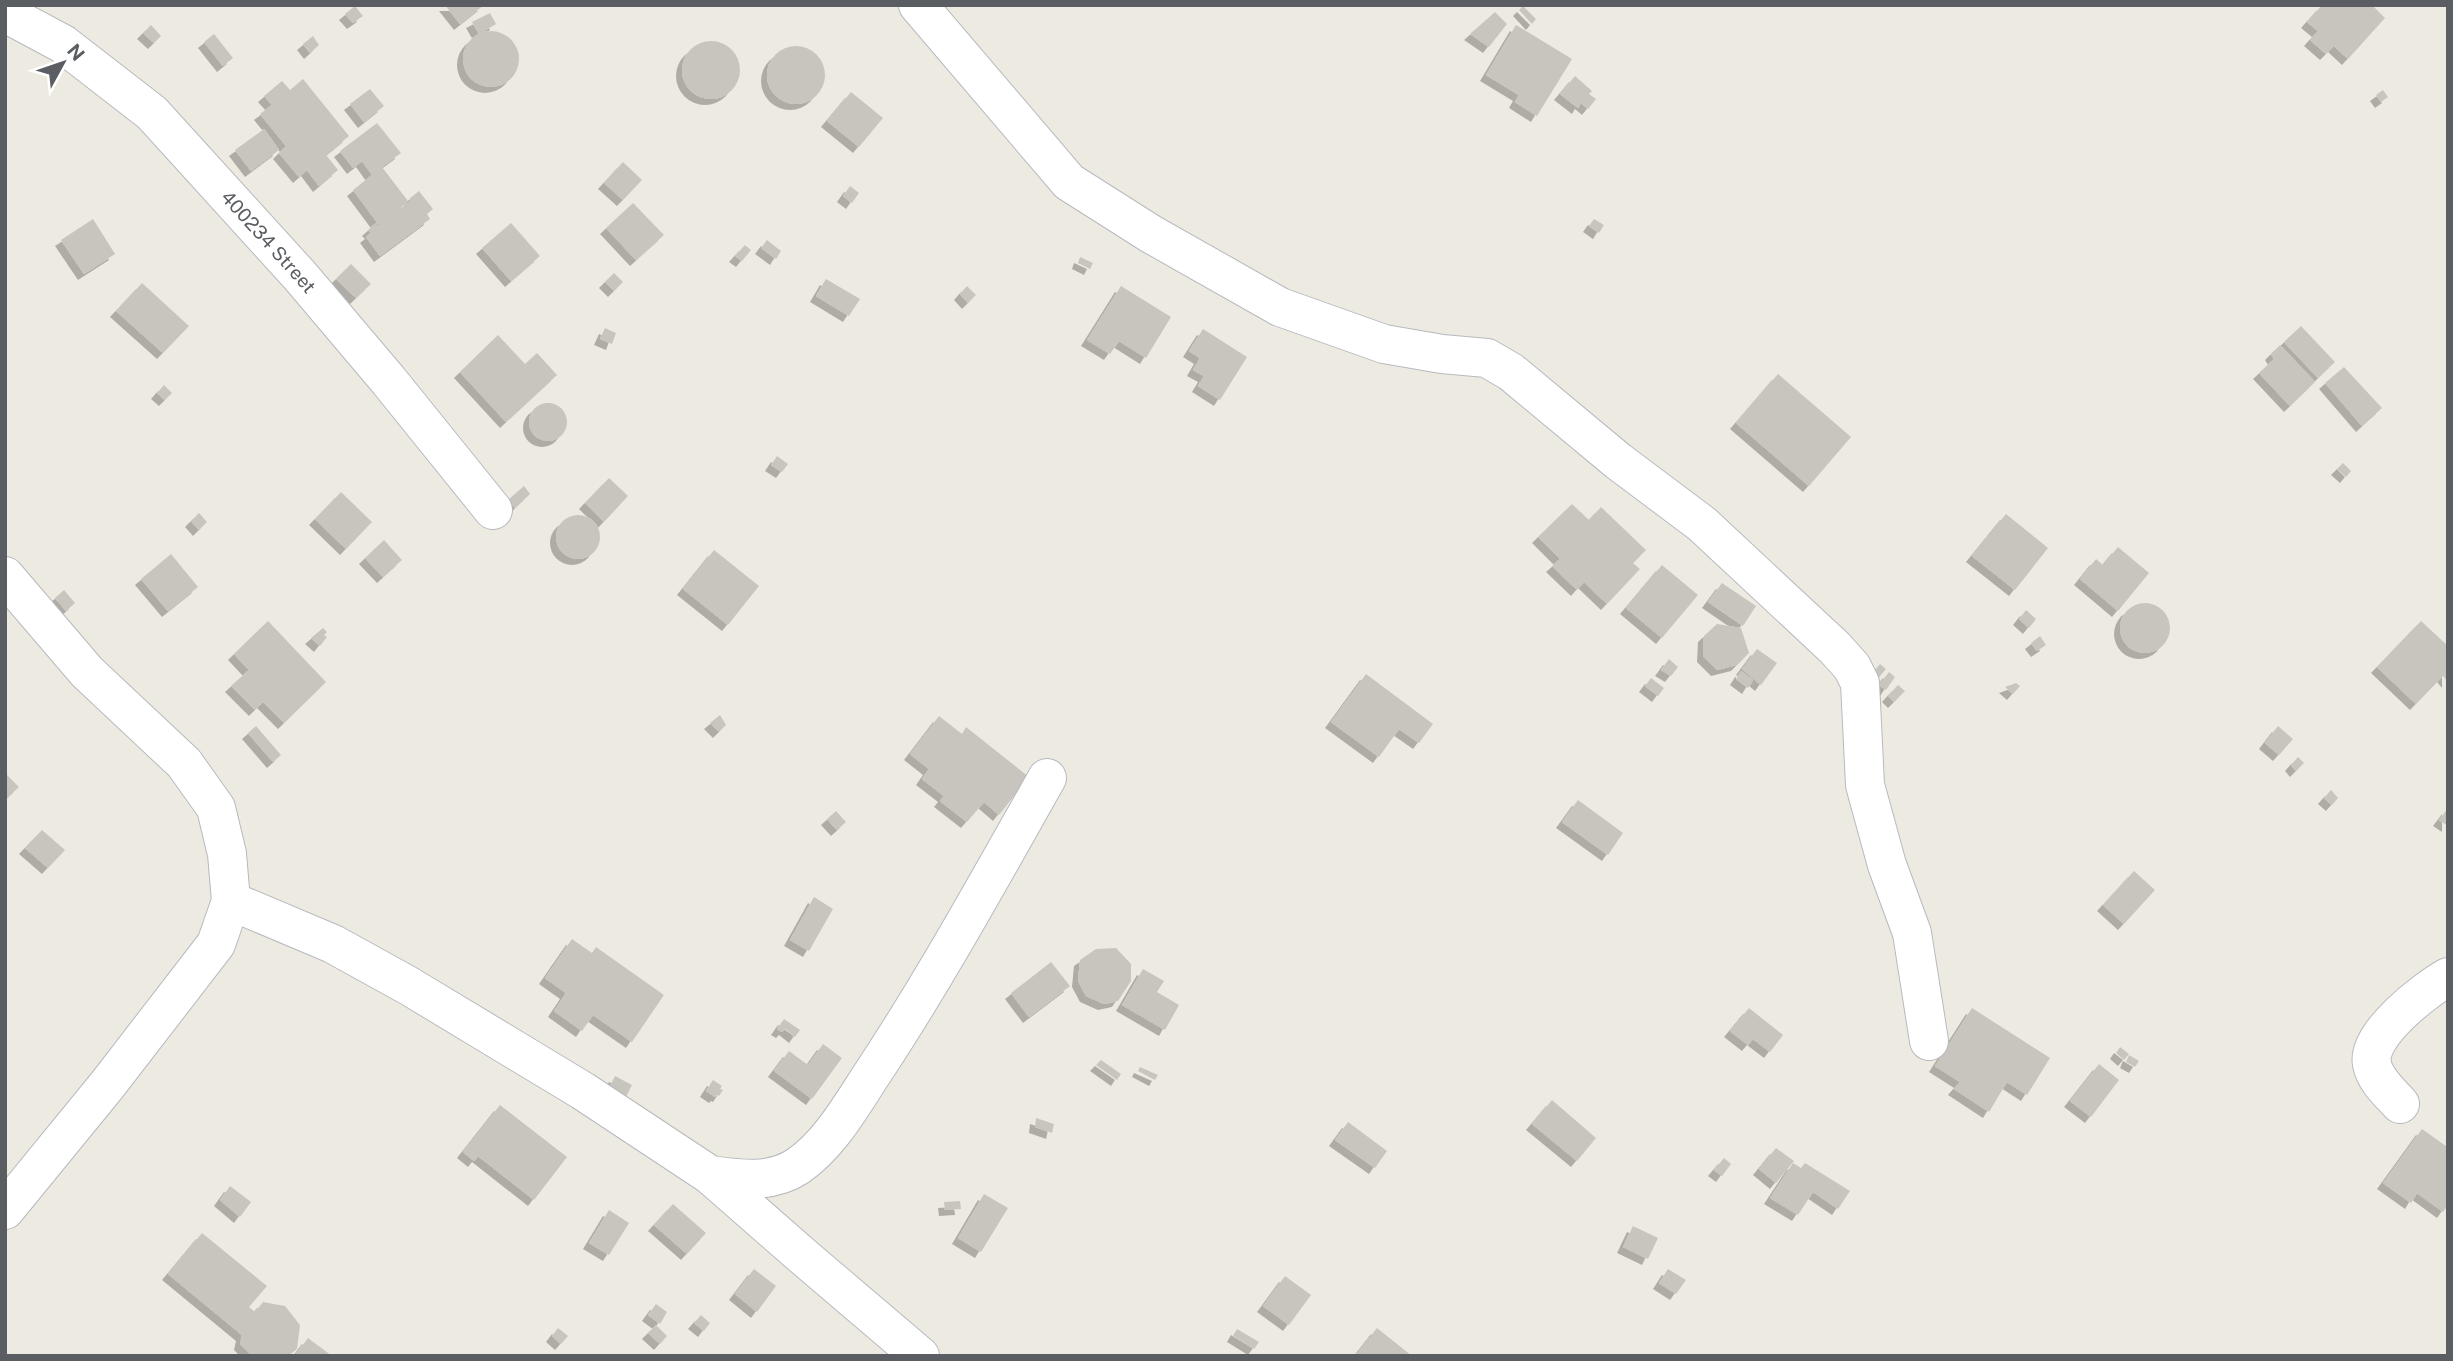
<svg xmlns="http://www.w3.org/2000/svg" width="2453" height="1361" viewBox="0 0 2453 1361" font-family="'Public Sans',sans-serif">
	<defs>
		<filter id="shadow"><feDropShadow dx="-6" dy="6" stdDeviation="0" flood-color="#0004"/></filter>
	</defs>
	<rect width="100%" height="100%" fill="#edebe1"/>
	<g fill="#c8c5be" filter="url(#shadow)">
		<polygon points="445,5 484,5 460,24"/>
		<polygon points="2322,5 2372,5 2385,18 2348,59 2334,46 2326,54 2310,40 2318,31 2307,22"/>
		<polygon points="355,6 363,16 353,23 345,14"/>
		<polygon points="1523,6 1536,19 1532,24 1519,10"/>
		<polygon points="1495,12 1507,24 1489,47 1470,34"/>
		<polygon points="490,13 496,24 479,34 472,22"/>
		<polygon points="151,25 161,36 154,43 143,33"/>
		<polygon points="1516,25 1572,59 1537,116 1515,102 1519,95 1486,75"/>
		<circle cx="491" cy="59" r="28"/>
		<polygon points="214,34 233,58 223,66 204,42"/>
		<polygon points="313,36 319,45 310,53 303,44"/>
		<circle cx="711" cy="70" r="29"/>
		<circle cx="796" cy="75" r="29"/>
		<polygon points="1575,76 1592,91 1589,94 1596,99 1588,109 1581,103 1578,108 1560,94"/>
		<polygon points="303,79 349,136 326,155 338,170 319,186 307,170 299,177 279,153 286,146 260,114 272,105 264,96 282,81 290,90"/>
		<polygon points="370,89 384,106 364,122 350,104"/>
		<polygon points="2383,90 2388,97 2381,102 2376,95"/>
		<polygon points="851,92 883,118 859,147 827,121"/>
		<polygon points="377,123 401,153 382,167 408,201 398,210 411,201 409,199 419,191 433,209 427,214 430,219 380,256 366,237 371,233 368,230 376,223 377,226 379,225 353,190 372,175 362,161 353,168 340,151"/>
		<polygon points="264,129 279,150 251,171 235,150"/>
		<polygon points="623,162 642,180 623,200 604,183"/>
		<polygon points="850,186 859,193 852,203 843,196"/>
		<polygon points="633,203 664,235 636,260 606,228"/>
		<polygon points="93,219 115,254 84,274 61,240"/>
		<polygon points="1594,219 1604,225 1599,233 1589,226"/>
		<polygon points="511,223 540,256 511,281 482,248"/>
		<polygon points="767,240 781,251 776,259 761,248"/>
		<polygon points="745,245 751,250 742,261 735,256"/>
		<polygon points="1080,257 1093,263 1090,269 1078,263"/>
		<polygon points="351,264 371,284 356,298 336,279"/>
		<polygon points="614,273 623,282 614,291 605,282"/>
		<polygon points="826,279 860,299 849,316 816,296"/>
		<polygon points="142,283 189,326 163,353 116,311"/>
		<polygon points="967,286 976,295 968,303 960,294"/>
		<polygon points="1121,286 1171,317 1146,358 1119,341 1110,354 1087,340"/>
		<polygon points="2301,326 2335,362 2318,378 2284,342"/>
		<polygon points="605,328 616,333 612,344 600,339"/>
		<polygon points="1203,329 1247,357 1220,400 1198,386 1204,376 1193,370 1200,358 1189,351"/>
		<polygon points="498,335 525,364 537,353 557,375 506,422 460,372"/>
		<polygon points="2280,345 2315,382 2290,406 2259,373 2274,359 2271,354"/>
		<polygon points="2344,367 2382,408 2362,426 2325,383"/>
		<polygon points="1778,374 1851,437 1809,486 1736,423"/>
		<polygon points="164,385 172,393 165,400 157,393"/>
		<circle cx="548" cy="422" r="19"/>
		<polygon points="777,456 788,464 782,472 771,465"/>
		<polygon points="2343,463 2351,471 2346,477 2337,469"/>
		<polygon points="609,478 628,496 604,522 585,503"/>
		<polygon points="524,486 530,494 515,508 508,500"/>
		<polygon points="341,492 372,522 346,549 315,519"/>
		<polygon points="1572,504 1589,520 1601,507 1646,550 1633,563 1640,569 1607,604 1584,582 1577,590 1552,566 1560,559 1538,537"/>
		<polygon points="199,513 207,522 199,530 191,521"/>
		<polygon points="2006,514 2048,548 2015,590 1972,556"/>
		<circle cx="578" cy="537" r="22"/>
		<polygon points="384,540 402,560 383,577 365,558"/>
		<polygon points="2118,547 2149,573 2118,611 2080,579 2096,559 2103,565"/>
		<polygon points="714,550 759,586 728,625 683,589"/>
		<polygon points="171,554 198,587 168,611 141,579"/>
		<polygon points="1662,565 1698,595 1662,638 1626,608"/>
		<polygon points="1722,583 1756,606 1743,626 1708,602"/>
		<polygon points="64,590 75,603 66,611 55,598"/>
		<circle cx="2145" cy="628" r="25"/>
		<polygon points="2026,610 2036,619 2029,628 2019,619"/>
		<polygon points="268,621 326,682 284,723 263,702 255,710 231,686 249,670 234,654"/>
		<polygon points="2421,621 2448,646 2448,682 2443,676 2416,704 2377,667"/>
		<polygon points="1717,624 1741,628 1749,653 1737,665 1717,670 1703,656 1704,636"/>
		<polygon points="323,628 327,632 324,635 327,637 320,646 311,638"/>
		<polygon points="2040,636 2046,645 2037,651 2031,643"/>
		<polygon points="1757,649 1777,663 1761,685 1742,669"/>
		<polygon points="1669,659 1678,667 1671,676 1661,670"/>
		<polygon points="1880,664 1886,669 1875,682 1869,677"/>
		<polygon points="1741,671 1753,680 1748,688 1736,679"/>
		<polygon points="1889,672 1895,677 1886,690 1879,685"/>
		<polygon points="1366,674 1433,724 1419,743 1399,729 1379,757 1331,722"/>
		<polygon points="1651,678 1664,688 1658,696 1645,686"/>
		<polygon points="2016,683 2020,686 2013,694 2005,687"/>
		<polygon points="1898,685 1905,691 1894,702 1888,696"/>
		<polygon points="720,715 726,725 719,732 710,723"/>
		<polygon points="939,716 962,734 966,727 1029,777 999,815 984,802 967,822 940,801 944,796 922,779 929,769 910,754"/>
		<polygon points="256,726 281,755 273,762 248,733"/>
		<polygon points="2278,726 2293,739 2279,755 2265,743"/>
		<polygon points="2298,757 2304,763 2296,771 2291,765"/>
		<polygon points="5,773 19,787 5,800"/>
		<polygon points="2331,790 2338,798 2332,805 2324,798"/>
		<polygon points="1578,800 1623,833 1608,855 1562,822"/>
		<polygon points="2448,808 2448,826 2439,820"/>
		<polygon points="836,811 846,822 837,830 827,819"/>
		<polygon points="42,830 65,850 48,868 25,848"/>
		<polygon points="2134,871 2155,890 2124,924 2103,905"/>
		<polygon points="814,897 833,909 809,951 790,940"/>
		<polygon points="572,939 592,953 596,947 664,995 632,1042 593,1015 582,1031 554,1011 566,993 545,978"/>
		<polygon points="1116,948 1131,964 1131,981 1118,1001 1104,1004 1086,996 1078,981 1080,960 1096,949"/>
		<polygon points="1051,962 1070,986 1029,1017 1011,993"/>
		<polygon points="1143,969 1164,981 1157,992 1179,1005 1165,1030 1122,1005"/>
		<polygon points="1749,1008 1783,1035 1770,1052 1753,1039 1748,1045 1730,1031"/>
		<polygon points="1972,1008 2050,1058 2027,1095 2007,1082 1989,1112 1954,1089 1960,1082 1935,1066"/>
		<polygon points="784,1019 800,1030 795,1037 785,1029 782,1032 777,1029"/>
		<polygon points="823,1044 842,1058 812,1099 774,1071 789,1051 808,1065"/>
		<polygon points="2120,1047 2129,1054 2124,1060 2116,1053"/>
		<polygon points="2129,1055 2139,1061 2135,1067 2126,1062"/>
		<polygon points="1101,1060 1121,1074 1117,1080 1096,1065"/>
		<polygon points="2099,1064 2119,1080 2091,1117 2070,1101"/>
		<polygon points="1140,1067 1158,1075 1155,1080 1138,1071"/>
		<polygon points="615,1076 632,1085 626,1097 609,1088"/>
		<polygon points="713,1080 722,1086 720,1089 723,1090 719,1096 717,1095 715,1097 706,1091"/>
		<polygon points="1552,1100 1596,1138 1577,1161 1532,1124"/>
		<polygon points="500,1105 567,1157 534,1200 478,1156 474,1161 463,1152"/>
		<polygon points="1036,1118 1054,1124 1052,1133 1035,1127"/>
		<polygon points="1348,1122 1387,1151 1375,1168 1335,1140"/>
		<polygon points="2422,1129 2446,1146 2448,1143 2448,1205 2443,1212 2417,1193 2411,1203 2383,1183"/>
		<polygon points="1776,1148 1794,1161 1776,1183 1759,1169"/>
		<polygon points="1724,1158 1731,1164 1722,1176 1714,1170"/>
		<polygon points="1793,1163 1801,1168 1805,1163 1850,1191 1838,1209 1813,1192 1798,1215 1770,1198"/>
		<polygon points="230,1186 251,1202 240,1217 220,1200"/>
		<polygon points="984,1194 1008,1208 981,1252 958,1238"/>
		<polygon points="960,1201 961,1209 945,1210 944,1202"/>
		<polygon points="673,1204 706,1233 687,1254 654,1225"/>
		<polygon points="609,1210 629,1223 609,1255 589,1243"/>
		<polygon points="1633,1226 1658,1238 1648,1259 1623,1247"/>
		<polygon points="202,1233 267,1286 249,1307 255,1312 263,1302 285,1306 300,1325 297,1349 288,1356 252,1356 240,1344 242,1335 168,1274"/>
		<polygon points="754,1269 776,1286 757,1312 735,1294"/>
		<polygon points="1668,1269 1686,1280 1676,1294 1659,1283"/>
		<polygon points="1285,1276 1311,1295 1289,1325 1263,1306"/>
		<polygon points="656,1304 667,1312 660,1324 648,1315"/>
		<polygon points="701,1315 710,1323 704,1331 694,1323"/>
		<polygon points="656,1325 667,1336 660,1344 648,1333"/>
		<polygon points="558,1328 568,1336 561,1344 552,1336"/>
		<polygon points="1377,1328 1412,1356 1355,1356"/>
		<polygon points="1237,1329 1259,1342 1254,1349 1233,1336"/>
		<polygon points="308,1338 332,1356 299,1356 296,1354"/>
	</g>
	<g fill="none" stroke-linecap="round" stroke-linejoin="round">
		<defs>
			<g id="minor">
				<polyline points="918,5 1069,182 1151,234 1280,307 1384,344 1442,354 1487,358 1511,372 1618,461 1702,524 1835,648 1852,667 1860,683 1865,785 1887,865 1912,933 1929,1041"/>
				<path id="s1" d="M5,13L63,44L152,113L301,277L389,381L493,510"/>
				<polyline points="5,576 87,672 184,763 216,808 227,854 231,901 216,944 108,1084 5,1210"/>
				<polyline points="231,901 333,944 409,986 583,1091 710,1175 805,1258 920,1356"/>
				<path d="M2400,1104C2390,1093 2375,1080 2372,1064C2366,1035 2425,990 2448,977"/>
				<path d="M710,1175C740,1179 771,1184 798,1166C831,1143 852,1104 874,1071C936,977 991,877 1047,778"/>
			</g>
		</defs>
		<use href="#minor" stroke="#b7b9be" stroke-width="40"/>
		<use href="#minor" stroke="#fff" stroke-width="38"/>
	</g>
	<g text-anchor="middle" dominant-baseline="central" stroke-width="6" stroke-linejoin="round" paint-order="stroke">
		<g font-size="19" fill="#5a5d62" stroke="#fff">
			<text stroke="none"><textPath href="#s1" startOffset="352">400234 Street</textPath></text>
		</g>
	</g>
	<rect width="2453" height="1361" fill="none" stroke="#5a5d62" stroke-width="14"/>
	<g transform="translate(63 63) rotate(50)" stroke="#ffffff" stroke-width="5" paint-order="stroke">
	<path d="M0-5L12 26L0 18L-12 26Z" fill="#5a5d62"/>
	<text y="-10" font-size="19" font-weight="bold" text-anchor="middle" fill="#5a5d62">N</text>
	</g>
</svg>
